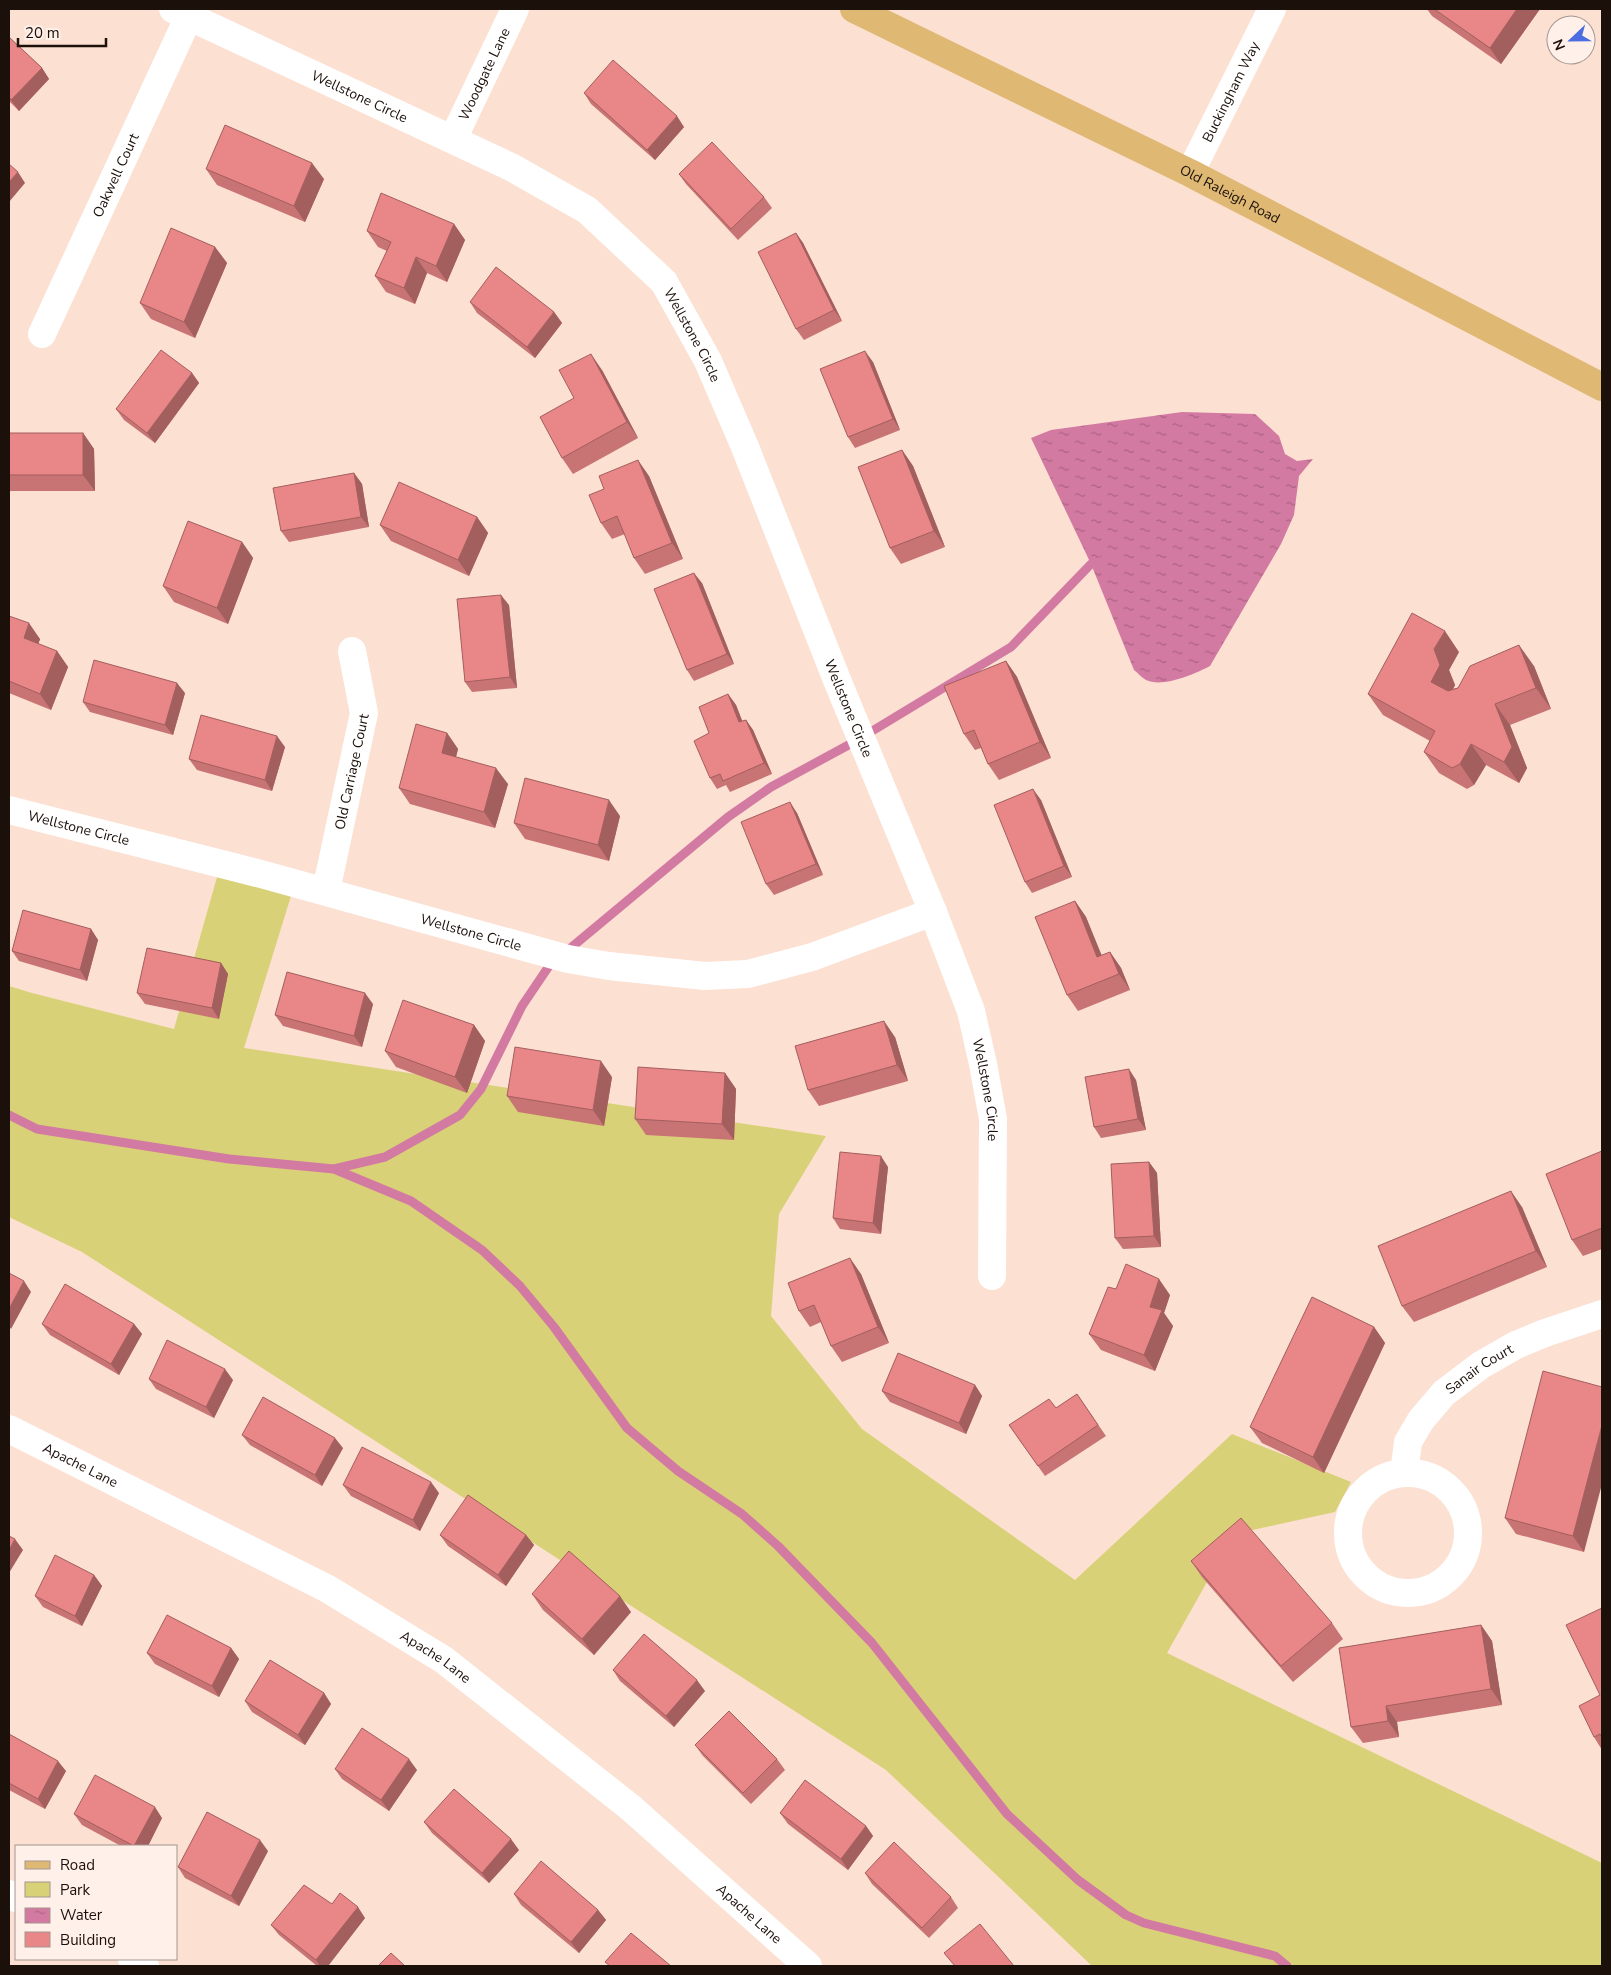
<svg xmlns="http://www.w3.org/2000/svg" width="1611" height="1975" viewBox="0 0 1611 1975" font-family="'Nunito Sans',sans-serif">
	<defs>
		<pattern id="water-ripples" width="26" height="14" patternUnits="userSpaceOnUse" patternTransform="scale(1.25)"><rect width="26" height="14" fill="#d37aa2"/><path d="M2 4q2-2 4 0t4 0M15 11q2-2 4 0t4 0" fill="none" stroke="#aa6382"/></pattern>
	</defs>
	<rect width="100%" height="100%" fill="#fce0d2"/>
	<polygon fill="#d9d178" points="221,863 295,883 244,1048 826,1136 779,1214 771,1316 862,1429 1075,1580 1232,1434 1351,1482 1335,1512 1234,1534 1167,1653 1602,1863 1602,1966 1092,1966 886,1770 82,1252 9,1217 9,986 32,993 174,1029"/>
	<path fill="url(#water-ripples)" d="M1182,412L1255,414L1279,436L1285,454L1297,461L1313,459L1299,476L1294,515L1281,544L1210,666C1195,674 1163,688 1146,680C1142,678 1138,673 1134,670L1091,564L1031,438L1051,430Z"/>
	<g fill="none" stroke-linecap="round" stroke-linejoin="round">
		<g stroke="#d37aa2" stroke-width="9">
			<polyline points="9,1115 37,1129 229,1159 334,1169 411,1201 482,1250 520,1286 554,1327 627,1428 678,1471 742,1514 778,1546 872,1643 1007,1814 1078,1880 1126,1915 1144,1923 1275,1956 1287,1966"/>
			<polyline points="334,1169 385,1157 460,1115 481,1089 522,1006 549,966 728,817 771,787 854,742 1011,647 1091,564 1102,561"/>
		</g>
		<g stroke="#fff" stroke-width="28">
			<path id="s1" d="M173,9L511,167L587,210L664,282L708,361L745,447L837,680L933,912L971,1011L983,1064L993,1119L992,1276"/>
			<path id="s2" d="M453,139L515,9"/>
			<path id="s3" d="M1190,173L1272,9"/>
			<path id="s4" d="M42,334L189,16"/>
			<path id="s5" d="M9,810L261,874L568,959L609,966L705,976L748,974L812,957L933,912"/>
			<path id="s6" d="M326,891L364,713L352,651"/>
			<path id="s7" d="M9,1429L328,1589L444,1660L631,1808L808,1966"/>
			<circle cx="1408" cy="1533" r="60"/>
			<path id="s8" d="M1404,1473L1408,1442L1421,1420L1444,1393L1481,1365L1516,1345L1545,1333L1602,1314"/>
			<polyline points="9,1894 16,1898"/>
			<polyline points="132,1959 145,1966"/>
		</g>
		<path stroke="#dfb974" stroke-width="28" id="s9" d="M854,9L1190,173L1602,387"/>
	</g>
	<g fill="#c87374">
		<polygon points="1427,9 1540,9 1501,64 1432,16"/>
		<polygon points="9,37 42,68 49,79 19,111 9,101"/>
		<polygon points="584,93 684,127 655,160 591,104"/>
		<polygon points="206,169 324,179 305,222 217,185"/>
		<polygon points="679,174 764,197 772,208 738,240 686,184"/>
		<polygon points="454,224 465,240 447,282 427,273 415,304 386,292 375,276 387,251 378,247 367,231"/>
		<polygon points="796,233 803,243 842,321 804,340 796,329"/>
		<polygon points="215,247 227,263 195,338 151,319 140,303"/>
		<polygon points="470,302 554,312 562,323 535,358 477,313"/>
		<polygon points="873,362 900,430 855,448 848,437"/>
		<polygon points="602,370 638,438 573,474 562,458 574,398"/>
		<polygon points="192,373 199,383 155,443 124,420 116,409"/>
		<polygon points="9,433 83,433 94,449 95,491 9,491"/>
		<polygon points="902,450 913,466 945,547 901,564 890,548"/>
		<polygon points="354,473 362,484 369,527 289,542 281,531"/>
		<polygon points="649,476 683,559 645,574 634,558 625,534 612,539 601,523"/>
		<polygon points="477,517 488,533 469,576 391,541 380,525"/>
		<polygon points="242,542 253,558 228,624 174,602 163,586"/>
		<polygon points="702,583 734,664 694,681 687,670"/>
		<polygon points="509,605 517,688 472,692 465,682"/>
		<polygon points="9,616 40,639 38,644 57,651 68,667 51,710 9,693"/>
		<polygon points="1459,652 1449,670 1455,685 1453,689 1534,666 1551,709 1510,725 1527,768 1519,783 1486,765 1474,785 1467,789 1439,773 1424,752 1430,741 1383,715 1368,694"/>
		<polygon points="1006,661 1017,677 1051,758 999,780 988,764 981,748 975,750 964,734"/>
		<polygon points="185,693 173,735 90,712 83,702"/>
		<polygon points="728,694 736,705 742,721 746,720 753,730 772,774 730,792 726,785 717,789 710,778 709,733"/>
		<polygon points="447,733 458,749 456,757 508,784 495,828 410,804 399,788"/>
		<polygon points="285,747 272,791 197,770 189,759"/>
		<polygon points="1041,800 1072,877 1032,893 1025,882"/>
		<polygon points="797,813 823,875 774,895 766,884"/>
		<polygon points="620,816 609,861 525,839 514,823"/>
		<polygon points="1075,901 1086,917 1101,956 1110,952 1121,968 1130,990 1078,1011 1067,995"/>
		<polygon points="91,929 98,940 87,981 19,961 12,951"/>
		<polygon points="221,963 228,974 219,1019 145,1004 137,993"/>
		<polygon points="373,1004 362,1047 283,1026 275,1015"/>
		<polygon points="474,1025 485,1041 467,1093 396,1067 385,1051"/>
		<polygon points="895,1037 908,1081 819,1106 808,1090"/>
		<polygon points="725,1073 736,1089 734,1140 646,1135 635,1119"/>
		<polygon points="612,1077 604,1126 518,1112 507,1096"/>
		<polygon points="1136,1080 1146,1130 1101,1138 1094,1127"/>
		<polygon points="1602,1151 1602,1249 1583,1256 1572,1240"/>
		<polygon points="1149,1162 1157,1173 1161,1247 1123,1249 1115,1238"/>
		<polygon points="888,1167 881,1234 840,1229 833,1218"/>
		<polygon points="1522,1207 1547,1267 1414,1322 1402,1306"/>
		<polygon points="861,1274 889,1343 842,1362 831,1346 821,1322 810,1327 799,1311"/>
		<polygon points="1116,1289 1170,1295 1164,1313 1173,1326 1155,1371 1101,1350 1089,1334"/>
		<polygon points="42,1324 134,1324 142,1334 119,1375 50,1335"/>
		<polygon points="1374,1327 1385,1343 1324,1473 1262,1443 1250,1427"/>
		<polygon points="149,1379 233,1380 214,1418 156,1389"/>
		<polygon points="975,1385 982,1396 966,1434 890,1402 882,1391"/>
		<polygon points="1602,1387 1584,1552 1516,1534 1505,1518"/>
		<polygon points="1077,1394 1106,1436 1045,1476 1009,1425 1056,1408"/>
		<polygon points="242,1435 343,1448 322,1486 250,1445"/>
		<polygon points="343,1485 439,1493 420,1531 351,1496"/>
		<polygon points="440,1535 526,1535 534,1545 506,1586 448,1546"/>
		<polygon points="1191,1561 1332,1623 1343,1639 1293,1682 1202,1577"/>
		<polygon points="94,1575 102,1586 82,1626 43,1607 35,1596"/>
		<polygon points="532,1594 631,1612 594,1655 543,1610"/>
		<polygon points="1602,1608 1602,1750 1594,1737 1600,1695"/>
		<polygon points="1481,1625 1492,1641 1502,1705 1397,1722 1399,1737 1363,1743 1351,1727"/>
		<polygon points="231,1648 239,1659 219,1697 155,1664 147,1653"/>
		<polygon points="613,1670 705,1691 674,1727 620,1681"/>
		<polygon points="324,1693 331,1704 305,1745 252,1712 245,1701"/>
		<polygon points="9,1734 66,1771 45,1809 9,1790"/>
		<polygon points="695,1745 777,1759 785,1770 751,1804 703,1756"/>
		<polygon points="335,1769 417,1770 389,1811 342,1779"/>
		<polygon points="780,1813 866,1826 873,1836 848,1870 788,1824"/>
		<polygon points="74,1814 162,1818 148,1846 121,1846 82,1825"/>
		<polygon points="424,1822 519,1850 489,1883 432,1833"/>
		<polygon points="268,1851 239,1906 185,1878 178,1867"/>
		<polygon points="865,1873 951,1897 958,1908 929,1938 872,1884"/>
		<polygon points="514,1894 598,1910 606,1920 579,1953 521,1905"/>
		<polygon points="332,1904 365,1918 328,1966 317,1966 279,1935 271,1925"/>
	</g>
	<g fill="#a35e5e">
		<polygon points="1517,9 1540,9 1501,64 1490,48"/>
		<polygon points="42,68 49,79 19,111 11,100"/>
		<polygon points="677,116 684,127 655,160 647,150"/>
		<polygon points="312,163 324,179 305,222 294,206"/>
		<polygon points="18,172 25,183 9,202 9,182"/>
		<polygon points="454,224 465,240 447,282 436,266"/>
		<polygon points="796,233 803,243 842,321 834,310"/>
		<polygon points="215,247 227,263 195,338 184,322"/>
		<polygon points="416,257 427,273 415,304 404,288"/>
		<polygon points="554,312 562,323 535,358 527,347"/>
		<polygon points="865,351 873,362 900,430 893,419"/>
		<polygon points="591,354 602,370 638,438 627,422"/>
		<polygon points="192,373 199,383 155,443 147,433"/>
		<polygon points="83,433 94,449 95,491 83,475"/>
		<polygon points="902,450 913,466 945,547 934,531"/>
		<polygon points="638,460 649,476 683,559 672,543"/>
		<polygon points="354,473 362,484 369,527 361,517"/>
		<polygon points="477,517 488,533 469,576 458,560"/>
		<polygon points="242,542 253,558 228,624 217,608"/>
		<polygon points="694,573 702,583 734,664 727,654"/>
		<polygon points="501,595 509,605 517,688 510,677"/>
		<polygon points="29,623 40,639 35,654 24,638"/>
		<polygon points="1445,631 1459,652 1449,670 1455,685 1446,703 1431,682 1434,649"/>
		<polygon points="1519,645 1534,666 1551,709 1536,688"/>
		<polygon points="57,651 68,667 51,710 40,694"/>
		<polygon points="1006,661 1017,677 1051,758 1040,742"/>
		<polygon points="177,683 185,693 173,735 165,725"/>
		<polygon points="728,694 736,705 747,733 739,722"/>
		<polygon points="1495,704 1510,725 1527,768 1519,783 1504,762"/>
		<polygon points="746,720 753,730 772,774 764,763"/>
		<polygon points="447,733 458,749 453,768 442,753"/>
		<polygon points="277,736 285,747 272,791 265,780"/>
		<polygon points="1471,744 1486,765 1474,785 1460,764"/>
		<polygon points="496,768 508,784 495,828 484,812"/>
		<polygon points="1033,789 1041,800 1072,877 1064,866"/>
		<polygon points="609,800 620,816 609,861 598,845"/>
		<polygon points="790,802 797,813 823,875 816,864"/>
		<polygon points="1075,901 1086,917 1109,973 1097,957"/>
		<polygon points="91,929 98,940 87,981 80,970"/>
		<polygon points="1110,952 1121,968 1130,990 1119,974"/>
		<polygon points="221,963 228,974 219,1019 212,1008"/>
		<polygon points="365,993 373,1004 362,1047 354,1036"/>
		<polygon points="884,1021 895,1037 908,1081 897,1065"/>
		<polygon points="474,1025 485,1041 467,1093 455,1077"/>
		<polygon points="601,1061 612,1077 604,1126 593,1110"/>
		<polygon points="1129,1069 1136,1080 1146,1130 1138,1119"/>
		<polygon points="725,1073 736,1089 734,1140 722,1124"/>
		<polygon points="881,1156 888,1167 881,1234 873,1223"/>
		<polygon points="1149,1162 1157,1173 1161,1247 1154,1236"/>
		<polygon points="1511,1191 1522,1207 1547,1267 1536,1251"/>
		<polygon points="850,1258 861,1274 889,1343 878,1327"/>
		<polygon points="1159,1279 1170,1295 1164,1313 1173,1326 1155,1371 1144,1355 1150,1307"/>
		<polygon points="24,1281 31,1292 11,1329 9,1326 9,1309"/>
		<polygon points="134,1324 142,1334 119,1375 111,1364"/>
		<polygon points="1374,1327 1385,1343 1324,1473 1313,1457"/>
		<polygon points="225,1369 233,1380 214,1418 206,1407"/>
		<polygon points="975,1385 982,1396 966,1434 959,1423"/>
		<polygon points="1602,1425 1602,1484 1584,1552 1573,1536"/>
		<polygon points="335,1438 343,1448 322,1486 315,1475"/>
		<polygon points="431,1482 439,1493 420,1531 413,1520"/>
		<polygon points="526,1535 534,1545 506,1586 498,1575"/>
		<polygon points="15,1539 23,1550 9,1573 9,1550"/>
		<polygon points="94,1575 102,1586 82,1626 75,1616"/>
		<polygon points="620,1596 631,1612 594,1655 582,1639"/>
		<polygon points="1481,1625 1492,1641 1502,1705 1491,1689"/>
		<polygon points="231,1648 239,1659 219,1697 212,1686"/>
		<polygon points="697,1680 705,1691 674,1727 666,1716"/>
		<polygon points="324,1693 331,1704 305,1745 298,1735"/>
		<polygon points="1386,1706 1397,1722 1399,1737 1388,1721"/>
		<polygon points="409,1759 417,1770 389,1811 381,1800"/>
		<polygon points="58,1761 66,1771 45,1809 38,1799"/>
		<polygon points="155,1807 162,1818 148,1846 134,1846"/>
		<polygon points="866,1826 873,1836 848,1870 841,1859"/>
		<polygon points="511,1839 519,1850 489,1883 482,1873"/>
		<polygon points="260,1840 268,1851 239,1906 231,1896"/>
		<polygon points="358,1907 365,1918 328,1966 320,1966 316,1960"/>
		<polygon points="598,1910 606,1920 579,1953 571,1942"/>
	</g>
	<g fill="#e98687" stroke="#a35e5e">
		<polygon points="1434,9 1517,9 1490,48"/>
		<polygon points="9,37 42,68 11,100 9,97"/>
		<polygon points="613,60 677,116 647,150 584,93"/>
		<polygon points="225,125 312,163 294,206 206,169"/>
		<polygon points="712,142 764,197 731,229 679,174"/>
		<polygon points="9,164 18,172 9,182"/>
		<polygon points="381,193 454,224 436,266 416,257 404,288 375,276 391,242 367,231"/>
		<polygon points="171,228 215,247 184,322 140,303"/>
		<polygon points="796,233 834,310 796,329 758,252"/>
		<polygon points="496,267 554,312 527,347 470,302"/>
		<polygon points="161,350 192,373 147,433 116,409"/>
		<polygon points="865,351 893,419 848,437 820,369"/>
		<polygon points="591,354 627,422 562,458 540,417 574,398 559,370"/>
		<rect x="9" y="433" width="74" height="42"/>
		<polygon points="902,450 934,531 890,548 858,467"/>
		<polygon points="638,460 672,543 634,558 617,516 601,523 589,495 604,489 599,476"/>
		<polygon points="354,473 361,517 281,531 273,488"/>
		<polygon points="399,482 477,517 458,560 380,525"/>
		<polygon points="188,521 242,542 217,608 163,586"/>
		<polygon points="694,573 727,654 687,670 654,589"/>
		<polygon points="501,595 510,677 465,682 457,599"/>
		<polygon points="1412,613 1445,631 1434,649 1440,665 1431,682 1448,691 1458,688 1470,666 1519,645 1536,688 1495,704 1512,747 1504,762 1471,744 1460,764 1452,768 1424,752 1435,731 1368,694"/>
		<polygon points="9,616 29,623 24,638 57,651 40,694 9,681"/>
		<polygon points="94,660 177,683 165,725 83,702"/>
		<polygon points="1006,661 1040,742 988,764 974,730 964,734 944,686"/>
		<polygon points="728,694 739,722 746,720 764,763 723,781 720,774 710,778 694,741 709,733 699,707"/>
		<polygon points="201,715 277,736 265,780 189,759"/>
		<polygon points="416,724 447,733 442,753 496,768 484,812 399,788"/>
		<polygon points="525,778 609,800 598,845 514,823"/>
		<polygon points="1033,789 1064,866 1025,882 994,805"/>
		<polygon points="790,802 816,864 766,884 741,822"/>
		<polygon points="1075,901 1097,957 1110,952 1119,974 1067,995 1035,917"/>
		<polygon points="23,910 91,929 80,970 12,951"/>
		<polygon points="147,948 221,963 212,1008 137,993"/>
		<polygon points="287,972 365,993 354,1036 275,1015"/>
		<polygon points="403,1000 474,1025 455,1077 385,1051"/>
		<polygon points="884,1021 897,1065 808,1090 795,1046"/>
		<polygon points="515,1047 601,1061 593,1110 507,1096"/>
		<polygon points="638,1067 725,1073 722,1124 635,1119"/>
		<polygon points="1129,1069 1138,1119 1094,1127 1085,1077"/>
		<polygon points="1602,1151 1602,1228 1572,1240 1546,1174"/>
		<polygon points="840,1152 881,1156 873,1223 833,1218"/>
		<polygon points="1149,1162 1154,1236 1115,1238 1111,1164"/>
		<polygon points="1511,1191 1536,1251 1402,1306 1378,1246"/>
		<polygon points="850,1258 878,1327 831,1346 814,1305 799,1311 788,1283"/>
		<polygon points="1126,1264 1159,1279 1150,1307 1162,1310 1144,1355 1089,1334 1108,1287 1116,1289"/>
		<polygon points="9,1273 24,1281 9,1309"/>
		<polygon points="65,1284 134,1324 111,1364 42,1324"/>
		<polygon points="1312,1297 1374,1327 1313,1457 1250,1427"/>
		<polygon points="167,1340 225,1369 206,1407 149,1379"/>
		<polygon points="898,1353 975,1385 959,1423 882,1391"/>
		<polygon points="1543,1371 1602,1387 1602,1425 1573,1536 1505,1518"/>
		<polygon points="1077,1394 1098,1425 1038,1466 1009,1425 1049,1399 1056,1408"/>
		<polygon points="263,1397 335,1438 315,1475 242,1435"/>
		<polygon points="362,1447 431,1482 413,1520 343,1485"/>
		<polygon points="468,1495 526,1535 498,1575 440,1535"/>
		<polygon points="1241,1518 1332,1623 1281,1666 1191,1561"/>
		<polygon points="9,1536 15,1539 9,1550"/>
		<polygon points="569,1551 620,1596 582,1639 532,1594"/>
		<polygon points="55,1555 94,1575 75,1616 35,1596"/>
		<polygon points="1602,1608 1602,1737 1600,1734 1594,1737 1579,1706 1600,1695 1566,1625"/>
		<polygon points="167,1615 231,1648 212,1686 147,1653"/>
		<polygon points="1481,1625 1491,1689 1386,1706 1388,1721 1351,1727 1339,1648"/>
		<polygon points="644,1634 697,1680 666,1716 613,1670"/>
		<polygon points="270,1660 324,1693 298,1735 245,1701"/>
		<polygon points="729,1711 777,1759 743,1793 695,1745"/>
		<polygon points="362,1728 409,1759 381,1800 335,1769"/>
		<polygon points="9,1734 58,1761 38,1799 9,1783"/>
		<polygon points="95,1775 155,1807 134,1846 74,1814"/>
		<polygon points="805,1780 866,1826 841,1859 780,1813"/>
		<polygon points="454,1789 511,1839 482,1873 424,1822"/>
		<polygon points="207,1812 260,1840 231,1896 178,1867"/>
		<polygon points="894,1842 951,1897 922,1928 865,1873"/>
		<polygon points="541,1861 598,1910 571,1942 514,1894"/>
		<polygon points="304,1885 332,1904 340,1893 358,1907 316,1960 271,1925"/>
		<polygon points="980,1924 1014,1966 955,1966 944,1953"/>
		<polygon points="631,1933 671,1966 610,1966 605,1962"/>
		<polygon points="391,1953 405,1966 378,1966"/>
	</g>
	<g text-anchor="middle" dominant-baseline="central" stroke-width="4" stroke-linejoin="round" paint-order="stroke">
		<g font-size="14" fill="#1c100b" stroke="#fff0e9">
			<text stroke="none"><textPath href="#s2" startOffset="72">Woodgate Lane</textPath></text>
			<text stroke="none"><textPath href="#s3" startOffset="91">Buckingham Way</textPath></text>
			<text stroke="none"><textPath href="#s1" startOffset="206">Wellstone Circle</textPath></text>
			<text stroke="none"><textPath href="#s4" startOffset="175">Oakwell Court</textPath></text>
			<text stroke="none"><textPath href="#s9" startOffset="419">Old Raleigh Road</textPath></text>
			<text stroke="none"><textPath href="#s1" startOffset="626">Wellstone Circle</textPath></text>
			<text stroke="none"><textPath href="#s1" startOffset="1031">Wellstone Circle</textPath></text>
			<text stroke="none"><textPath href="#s6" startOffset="122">Old Carriage Court</textPath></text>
			<text stroke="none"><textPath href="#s5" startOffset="72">Wellstone Circle</textPath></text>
			<text stroke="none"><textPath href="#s5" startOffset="478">Wellstone Circle</textPath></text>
			<text stroke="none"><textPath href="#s1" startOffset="1438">Wellstone Circle</textPath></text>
			<text stroke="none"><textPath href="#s8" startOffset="135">Sanair Court</textPath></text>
			<text stroke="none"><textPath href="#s7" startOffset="80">Apache Lane</textPath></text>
			<text stroke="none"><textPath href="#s7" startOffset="484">Apache Lane</textPath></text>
			<text stroke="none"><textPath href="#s7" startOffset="890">Apache Lane</textPath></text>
		</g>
	</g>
	<rect width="1611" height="1975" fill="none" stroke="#1c100b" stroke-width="20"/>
	<rect x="15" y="1845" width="162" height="115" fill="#fff0e9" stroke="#a49690"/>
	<rect x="25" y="1861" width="25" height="8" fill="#dfb974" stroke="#a49690"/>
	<text x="60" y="1870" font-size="15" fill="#1c100b">Road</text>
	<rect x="25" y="1882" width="25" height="15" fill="#d9d178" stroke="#a49690"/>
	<text x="60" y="1895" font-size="15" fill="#1c100b">Park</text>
	<rect x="25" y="1908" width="25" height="15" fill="url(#water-ripples)" stroke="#a49690"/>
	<text x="60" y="1920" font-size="15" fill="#1c100b">Water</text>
	<rect x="25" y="1932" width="25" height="15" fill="#e98687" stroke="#a49690"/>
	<text x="60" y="1945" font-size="15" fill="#1c100b">Building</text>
	<g transform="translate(1571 40) rotate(248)"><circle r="24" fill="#fff0e9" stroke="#a49690"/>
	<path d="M0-4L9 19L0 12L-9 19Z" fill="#4c6de1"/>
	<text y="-8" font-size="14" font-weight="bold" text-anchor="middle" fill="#1c100b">N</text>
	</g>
	<path d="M18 38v8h88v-8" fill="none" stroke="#1c100b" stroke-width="2.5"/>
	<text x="25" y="38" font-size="15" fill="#1c100b" stroke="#fff0e9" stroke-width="4" paint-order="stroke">20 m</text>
</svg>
